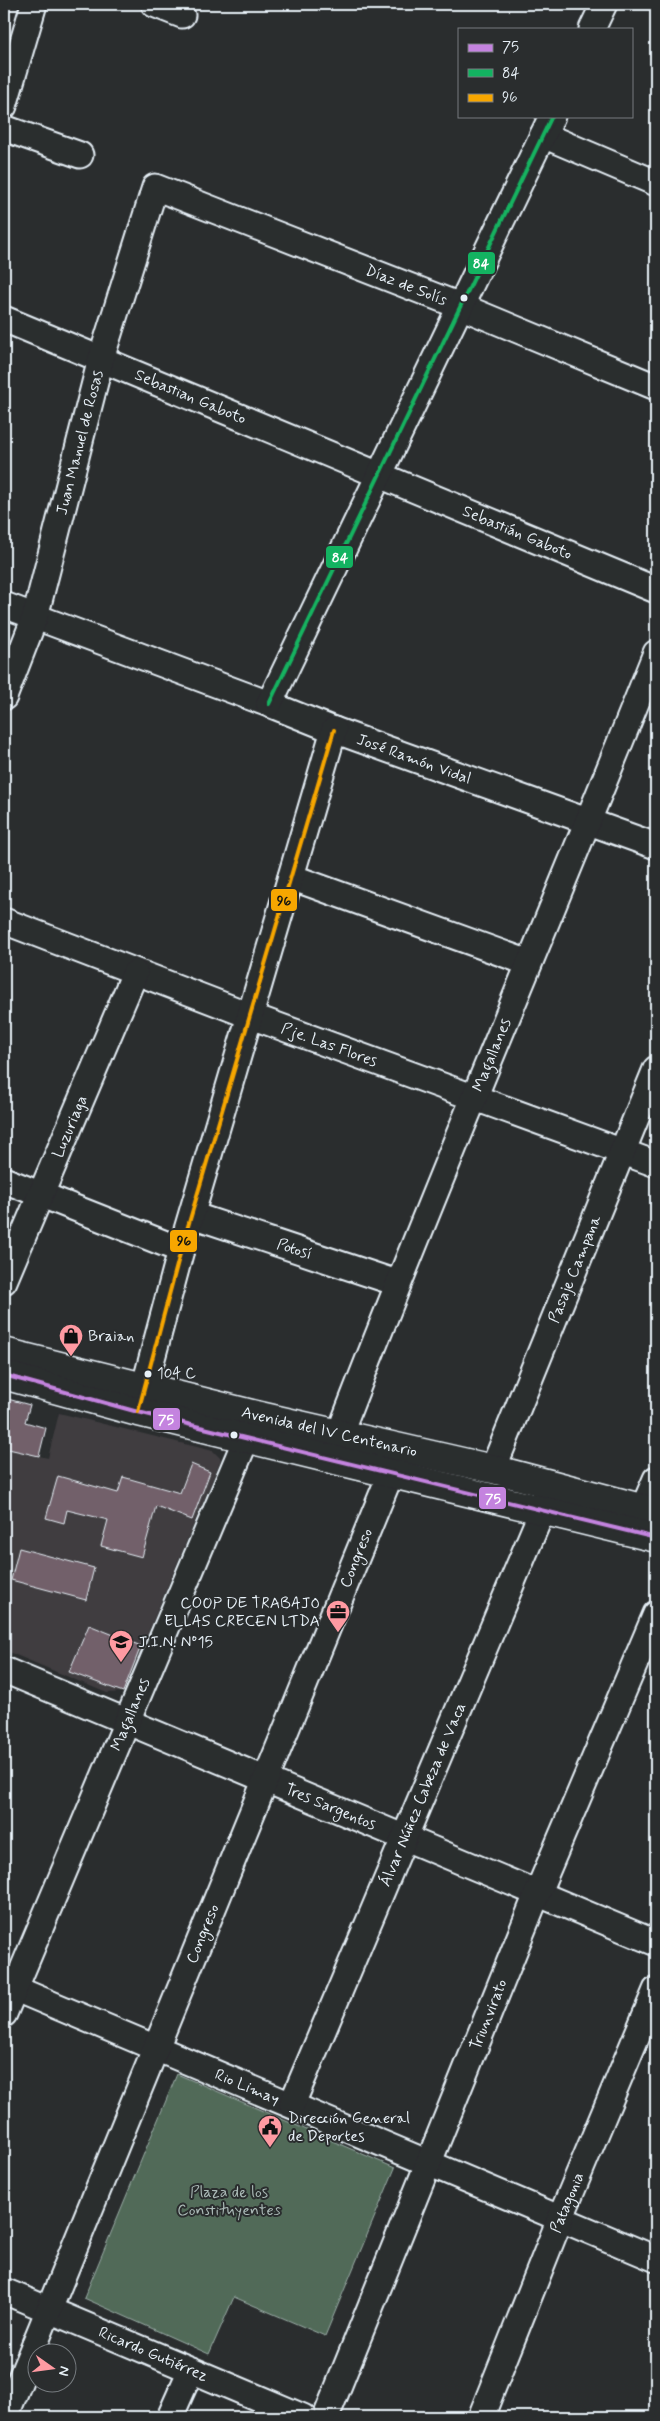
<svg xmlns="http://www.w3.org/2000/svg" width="660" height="2421" viewBox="0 0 660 2421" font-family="Mynerve,sans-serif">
	<rect width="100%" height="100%" fill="#2a2d2e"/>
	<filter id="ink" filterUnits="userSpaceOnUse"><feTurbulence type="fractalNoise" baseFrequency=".02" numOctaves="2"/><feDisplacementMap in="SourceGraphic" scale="10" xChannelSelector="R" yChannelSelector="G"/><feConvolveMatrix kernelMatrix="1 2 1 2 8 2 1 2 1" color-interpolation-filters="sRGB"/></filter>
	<g filter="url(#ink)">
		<polygon fill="#403d40" points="59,1413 213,1451 221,1459 123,1692 107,1693 4,1650 4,1448 48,1458"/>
		<polygon fill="#516a59" stroke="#9caea8" points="177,2074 395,2168 325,2336 234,2297 209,2354 84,2298"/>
		<g fill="#72616b" stroke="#e8f1f8">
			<polygon points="4,1398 30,1405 25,1422 46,1428 39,1456 4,1448"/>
			<polygon points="191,1464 210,1472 192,1520 156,1506 142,1557 101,1546 108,1520 67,1510 64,1523 46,1518 58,1476 118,1493 123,1477 180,1493"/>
			<polygon points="19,1548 94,1568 86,1600 11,1580"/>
			<polygon points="89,1625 141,1646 123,1692 69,1672"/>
		</g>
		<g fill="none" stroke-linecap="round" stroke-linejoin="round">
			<defs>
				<g id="minor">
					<polyline points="154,4 182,15"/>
					<polyline points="592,29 604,4"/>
					<polyline points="4,106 34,4"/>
					<polyline points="4,128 80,155"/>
					<polyline points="543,135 656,183"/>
					<path id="s1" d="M4,319L656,590"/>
					<path id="s2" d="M4,605L269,704L334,730L656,846"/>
					<path id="s3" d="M4,697L35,617L101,359L155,187L460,306L656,387"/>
					<polyline points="269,704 552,116"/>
					<polyline points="291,877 529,963"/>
					<path id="s4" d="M4,921L251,1016L656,1164"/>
					<polyline points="4,1180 181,1250"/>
					<path id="s5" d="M192,1215L397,1283"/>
					<path id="s6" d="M4,1281L135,973"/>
					<polyline points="139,1407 181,1250 334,730"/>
					<path id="s7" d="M335,1453L339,1435C440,1172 552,914 656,653"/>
					<path id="s8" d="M493,1469L656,1069"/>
					<polyline points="645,1528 643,1509 656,1479"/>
					<path id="s9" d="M4,1670L656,1943"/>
					<path id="s10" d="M4,1984L656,2259"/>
					<path id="s11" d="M4,2014L254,1420"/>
					<path id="s12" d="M292,2104L543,1509L545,1490"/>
					<path id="s13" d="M4,2291L303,2417"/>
					<path id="s14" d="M5,2417L391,1473L394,1455"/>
					<polyline points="170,2417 191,2370"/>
					<path id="s15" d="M326,2417L537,1894L656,1614"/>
					<path id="s16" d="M481,2417L560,2219L656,1990"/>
				</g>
				<g id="major">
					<path id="s17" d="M4,1352L256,1415L493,1469L656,1512"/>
					<polyline points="4,1375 138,1412 656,1538"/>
				</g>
			</defs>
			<use href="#minor" stroke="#e8f1f8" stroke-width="29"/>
			<use href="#major" stroke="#e8f1f8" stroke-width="31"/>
			<use href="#minor" stroke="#2a2d2e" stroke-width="25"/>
			<use href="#major" stroke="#2a2d2e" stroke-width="28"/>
			<defs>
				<polyline id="bus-1" points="4,1375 138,1412 656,1538"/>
				<polyline id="bus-2" points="269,704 552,116"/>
				<polyline id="bus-3" points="138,1412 181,1250 334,730"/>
			</defs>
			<use href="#bus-1" stroke="#2a2d2e" stroke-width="8"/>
			<use href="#bus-2" stroke="#2a2d2e" stroke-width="8"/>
			<use href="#bus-3" stroke="#2a2d2e" stroke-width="8"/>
			<use href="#bus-1" stroke="#c483df" stroke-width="4"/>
			<use href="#bus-2" stroke="#13b361" stroke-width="4"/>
			<use href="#bus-3" stroke="#f7a600" stroke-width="4"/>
		</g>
	</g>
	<defs>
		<symbol id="shop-pin" viewBox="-11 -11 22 30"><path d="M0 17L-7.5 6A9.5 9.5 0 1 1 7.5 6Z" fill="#ff9aa2" stroke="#2a2d2e"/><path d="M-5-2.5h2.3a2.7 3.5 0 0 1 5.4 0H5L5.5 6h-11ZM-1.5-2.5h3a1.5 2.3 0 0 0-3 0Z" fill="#111"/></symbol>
		<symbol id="office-pin" viewBox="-11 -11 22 30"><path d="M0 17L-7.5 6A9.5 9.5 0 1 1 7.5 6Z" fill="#ff9aa2" stroke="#2a2d2e"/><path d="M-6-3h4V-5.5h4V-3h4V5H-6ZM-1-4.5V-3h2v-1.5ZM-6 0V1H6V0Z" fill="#111"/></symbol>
		<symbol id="school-pin" viewBox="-11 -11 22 30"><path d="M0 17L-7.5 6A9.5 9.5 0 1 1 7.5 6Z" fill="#ff9aa2" stroke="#2a2d2e"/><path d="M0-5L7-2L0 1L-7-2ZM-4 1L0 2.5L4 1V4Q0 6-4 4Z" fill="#111"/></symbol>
		<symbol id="civic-pin" viewBox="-11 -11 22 30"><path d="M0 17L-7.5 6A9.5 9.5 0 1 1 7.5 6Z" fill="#ff9aa2" stroke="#2a2d2e"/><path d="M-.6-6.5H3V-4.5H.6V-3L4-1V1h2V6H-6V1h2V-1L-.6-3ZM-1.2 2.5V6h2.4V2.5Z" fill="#111"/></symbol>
	</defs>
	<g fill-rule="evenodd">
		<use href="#shop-pin" x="57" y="1322" width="28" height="38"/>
		<use href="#office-pin" x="324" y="1598" width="28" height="38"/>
		<use href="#school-pin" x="107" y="1628" width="28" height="38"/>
		<use href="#civic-pin" x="256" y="2113" width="28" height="38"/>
	</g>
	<g fill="#e8f1f8" stroke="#2a2d2e" stroke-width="2">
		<circle cx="464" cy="298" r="4.5"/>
		<circle cx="148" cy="1374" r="4.5"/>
		<circle cx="234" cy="1435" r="4.5"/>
	</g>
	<g text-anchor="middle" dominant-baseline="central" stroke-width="4" stroke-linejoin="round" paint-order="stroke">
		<g font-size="15" fill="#e8f1f8" stroke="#2a2d2e" text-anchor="start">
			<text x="157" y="1374">104 C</text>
		</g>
		<g font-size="16" fill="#e8f1f8" stroke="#2a2d2e">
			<text stroke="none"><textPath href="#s3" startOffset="802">Díaz de Solís</textPath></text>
			<text stroke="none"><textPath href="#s1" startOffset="202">Sebastian Gaboto</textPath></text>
			<text stroke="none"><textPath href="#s3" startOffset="266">Juan Manuel de Rosas</textPath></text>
			<text stroke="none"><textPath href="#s1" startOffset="556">Sebastián Gaboto</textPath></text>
			<text stroke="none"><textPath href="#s2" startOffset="438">José Ramón Vidal</textPath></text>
			<text stroke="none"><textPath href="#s4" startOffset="348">Pje. Las Flores</textPath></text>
			<text stroke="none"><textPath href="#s7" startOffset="428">Magallanes</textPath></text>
			<text stroke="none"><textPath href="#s6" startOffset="168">Luzuriaga</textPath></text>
			<text stroke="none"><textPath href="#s5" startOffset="108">Potosí</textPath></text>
			<text stroke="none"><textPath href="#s8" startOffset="216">Pasaje Campana</textPath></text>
			<text stroke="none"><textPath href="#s17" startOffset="335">Avenida del IV Centenario</textPath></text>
			<text stroke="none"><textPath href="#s14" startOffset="928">Congreso</textPath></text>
			<text stroke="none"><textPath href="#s11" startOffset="325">Magallanes</textPath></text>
			<text stroke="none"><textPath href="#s12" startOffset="336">Álvar Núñez Cabeza de Vaca</textPath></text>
			<text stroke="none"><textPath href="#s9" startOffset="354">Tres Sargentos</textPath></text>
			<text stroke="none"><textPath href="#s14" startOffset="522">Congreso</textPath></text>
			<text stroke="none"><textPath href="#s15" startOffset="434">Triunvirato</textPath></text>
			<text stroke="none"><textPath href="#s10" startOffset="264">Rio Limay</textPath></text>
			<text stroke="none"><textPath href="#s16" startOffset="231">Patagonia</textPath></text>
			<text stroke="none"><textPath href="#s13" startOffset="162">Ricardo Gutiérrez</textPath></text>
		</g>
		<g font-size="16" fill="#e8f1f8" stroke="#2a2d2e" text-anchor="start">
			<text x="88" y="1336">Braian</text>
			<text x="320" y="1603" text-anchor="end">COOP DE TRABAJO<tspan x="320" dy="18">ELLAS CRECEN LTDA</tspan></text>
			<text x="138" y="1642">J.I.N. Nº15</text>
			<text x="288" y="2118">Dirección General<tspan x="288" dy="18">de Deportes</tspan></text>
		</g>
		<g font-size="16" fill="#acbbb8" stroke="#2a2d2e">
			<text x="229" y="2192">Plaza de los<tspan x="229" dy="18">Constituyentes</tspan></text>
		</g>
	</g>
	<g stroke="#2a2d2e" stroke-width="2">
		<rect x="467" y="251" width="29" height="24" rx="5" fill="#13b361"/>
		<rect x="325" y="545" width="29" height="24" rx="5" fill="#13b361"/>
		<rect x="270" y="888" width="28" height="24" rx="5" fill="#f7a600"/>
		<rect x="169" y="1229" width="29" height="24" rx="5" fill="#f7a600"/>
		<rect x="152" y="1407" width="29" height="24" rx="5" fill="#c483df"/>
		<rect x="478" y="1486" width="29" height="24" rx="5" fill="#c483df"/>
	</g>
	<g font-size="14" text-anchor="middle" font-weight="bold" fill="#fff">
		<text x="481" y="268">84</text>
		<text x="340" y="562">84</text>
		<text x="166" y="1424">75</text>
		<text x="493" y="1503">75</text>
	</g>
	<g font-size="14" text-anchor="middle" font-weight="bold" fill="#111">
		<text x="284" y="905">96</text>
		<text x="184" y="1245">96</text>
	</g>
	<rect width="660" height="2421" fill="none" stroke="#2a2d2e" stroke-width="20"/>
	<rect x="10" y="10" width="640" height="2401" fill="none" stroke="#e8f1f8" stroke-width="2" filter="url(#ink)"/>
	<rect x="458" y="28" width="175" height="90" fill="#2a2d2e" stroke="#767b7f"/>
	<rect x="468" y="44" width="25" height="8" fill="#c483df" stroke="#767b7f"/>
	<text x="502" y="52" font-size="15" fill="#e8f1f8">75</text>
	<rect x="468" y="69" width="25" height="8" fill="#13b361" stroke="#767b7f"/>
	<text x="502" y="78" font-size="15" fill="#e8f1f8">84</text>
	<rect x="468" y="94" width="25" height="8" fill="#f7a600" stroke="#767b7f"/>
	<text x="502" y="102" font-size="15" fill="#e8f1f8">96</text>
	<g transform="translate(52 2368) rotate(104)"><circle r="24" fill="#2a2d2e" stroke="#767b7f"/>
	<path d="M0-4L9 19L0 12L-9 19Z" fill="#ff9aa2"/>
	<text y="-8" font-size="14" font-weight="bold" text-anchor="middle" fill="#e8f1f8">N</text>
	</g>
</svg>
